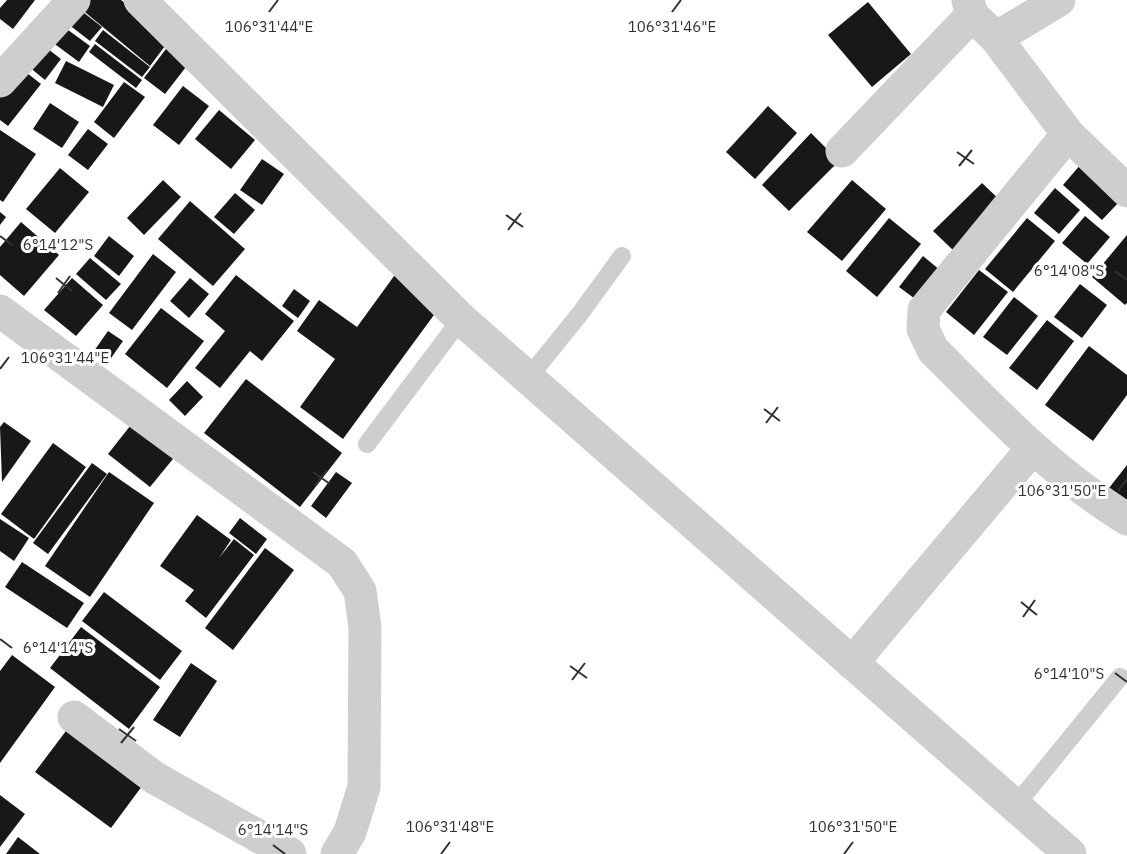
<svg xmlns="http://www.w3.org/2000/svg" width="1127" height="854" viewBox="0 0 1127 854" font-family="'IBM Plex Sans',sans-serif">
	<rect width="100%" height="100%" fill="#fff"/>
	<g fill="#181818">
		<polygon points="7,0 35,0 13,29 0,19 0,8"/>
		<polygon points="86,0 121,0 171,38 150,66 80,8"/>
		<polygon points="868,2 911,54 872,87 828,35"/>
		<polygon points="79,9 102,27 90,41 68,24"/>
		<polygon points="64,27 90,46 79,62 52,42"/>
		<polygon points="103,30 150,67 142,77 95,41"/>
		<polygon points="172,41 193,58 165,94 144,78"/>
		<polygon points="95,44 142,80 136,88 89,52"/>
		<polygon points="44,46 61,59 45,80 28,66"/>
		<polygon points="66,61 114,85 103,107 55,83"/>
		<polygon points="22,69 41,84 8,126 0,120 0,97"/>
		<polygon points="124,82 145,97 114,138 94,122"/>
		<polygon points="183,86 209,106 179,145 153,125"/>
		<polygon points="50,103 79,122 62,148 33,129"/>
		<polygon points="768,106 797,133 755,179 726,152"/>
		<polygon points="219,110 255,140 231,169 195,139"/>
		<polygon points="88,129 108,144 88,170 68,155"/>
		<polygon points="0,130 36,154 3,202 0,200"/>
		<polygon points="811,133 839,161 789,211 762,185"/>
		<polygon points="262,159 284,174 262,205 240,190"/>
		<polygon points="1081,164 1121,200 1102,220 1063,185"/>
		<polygon points="60,168 89,192 55,233 26,209"/>
		<polygon points="163,180 181,197 144,235 127,218"/>
		<polygon points="852,180 886,209 842,261 807,232"/>
		<polygon points="982,183 1004,204 955,252 933,231"/>
		<polygon points="1055,188 1080,210 1059,234 1034,213"/>
		<polygon points="235,193 255,210 234,234 214,217"/>
		<polygon points="190,201 245,249 213,286 158,239"/>
		<polygon points="0,212 6,217 0,225"/>
		<polygon points="1085,216 1110,237 1087,264 1062,243"/>
		<polygon points="889,218 921,244 877,297 846,271"/>
		<polygon points="1027,218 1055,241 1013,292 985,269"/>
		<polygon points="21,222 59,255 24,296 0,275 0,247"/>
		<polygon points="1127,235 1127,303 1125,305 1092,277"/>
		<polygon points="109,236 134,256 119,276 94,256"/>
		<polygon points="153,254 176,272 132,330 109,313"/>
		<polygon points="923,256 946,275 922,304 899,287"/>
		<polygon points="90,258 121,284 106,300 76,274"/>
		<polygon points="979,270 1008,292 974,335 946,312"/>
		<polygon points="397,272 442,304 343,439 300,407 335,359 297,331 319,300 357,327"/>
		<polygon points="236,275 294,321 262,361 250,351 220,388 195,368 225,331 205,314"/>
		<polygon points="72,278 103,305 76,336 44,310"/>
		<polygon points="190,278 209,294 189,318 170,301"/>
		<polygon points="1080,284 1107,305 1082,338 1054,317"/>
		<polygon points="294,289 310,301 298,318 282,306"/>
		<polygon points="1014,297 1038,316 1007,355 983,337"/>
		<polygon points="161,308 204,341 167,388 125,354"/>
		<polygon points="1047,320 1074,341 1037,390 1009,368"/>
		<polygon points="108,331 123,341 109,361 94,351"/>
		<polygon points="1089,346 1127,375 1127,395 1093,441 1045,405"/>
		<polygon points="246,379 342,453 300,507 204,433"/>
		<polygon points="187,381 203,397 185,416 169,400"/>
		<polygon points="134,421 177,454 150,487 108,454"/>
		<polygon points="4,422 31,441 2,482 0,427"/>
		<polygon points="53,443 86,467 34,539 1,514"/>
		<polygon points="92,463 107,474 48,554 33,543"/>
		<polygon points="1127,465 1127,502 1109,488"/>
		<polygon points="109,472 154,503 90,597 45,566"/>
		<polygon points="336,472 352,483 326,518 311,506"/>
		<polygon points="197,515 231,540 219,558 234,539 254,555 206,618 185,601 194,590 160,566"/>
		<polygon points="240,518 267,539 256,554 229,533"/>
		<polygon points="0,519 29,538 14,561 0,551"/>
		<polygon points="265,548 294,570 233,650 205,628"/>
		<polygon points="22,562 84,603 67,628 5,587"/>
		<polygon points="104,592 182,651 160,680 82,621"/>
		<polygon points="81,627 160,687 129,729 50,668"/>
		<polygon points="12,655 55,687 0,763 0,671"/>
		<polygon points="191,663 217,681 180,737 153,720"/>
		<polygon points="72,723 148,778 111,828 35,772"/>
		<polygon points="0,795 25,814 0,847"/>
		<polygon points="18,837 40,854 6,854"/>
	</g>
	<g fill="none" stroke-linecap="round" stroke-linejoin="round">
		<g stroke="#cecece" stroke-width="18">
			<polyline points="528,378 579,315 622,256"/>
			<polyline points="367,444 461,319"/>
			<polyline points="1015,806 1120,677"/>
		</g>
		<g stroke="#cecece" stroke-width="33">
			<polyline points="968,0 972,15 996,38 1068,134 1127,191"/>
			<polyline points="996,38 1059,0"/>
			<path d="M1068,134L924,310L923,329L933,350C995,412 1051,472 1127,519"/>
			<polyline points="842,151 972,15"/>
			<polyline points="0,311 342,563 360,591 365,627 364,787 350,832 337,854"/>
			<polyline points="852,663 1032,449"/>
			<polyline points="74,717 155,778 290,854"/>
		</g>
		<g stroke="#cecece" stroke-width="33">
			<polyline points="140,0 461,319 1070,854"/>
			<polyline points="0,81 74,0"/>
		</g>
	</g>
	<path fill="none" stroke="#313131" stroke-width="2" d="M269,12L278,0M672,12L681,0M957,152L974,164M959,166L972,150M506,215L523,227M508,230L521,213M0,236L12,245M1115,271L1127,280M56,278L72,291M58,293L70,276M0,369L9,357M764,409L780,421M766,423L778,407M313,472L330,484M315,486L327,470M1118,491L1127,479M1021,602L1037,615M1023,617L1035,600M0,639L12,648M570,666L587,678M1115,673L1127,682M572,680L585,663M119,729L136,741M121,743L134,727M273,845L285,854M441,854L450,842M844,854L853,842"/>
	<g font-size="15" text-anchor="middle" fill="#313131" stroke="#fff" stroke-width="6" stroke-linejoin="round" paint-order="stroke">
		<text x="269" y="32">106°31'44"E</text>
		<text x="672" y="32">106°31'46"E</text>
		<text x="58" y="250">6°14'12"S</text>
		<text x="1069" y="276">6°14'08"S</text>
		<text x="65" y="363">106°31'44"E</text>
		<text x="1062" y="496">106°31'50"E</text>
		<text x="58" y="653">6°14'14"S</text>
		<text x="1069" y="679">6°14'10"S</text>
		<text x="450" y="832">106°31'48"E</text>
		<text x="853" y="832">106°31'50"E</text>
		<text x="273" y="835">6°14'14"S</text>
	</g>
</svg>
